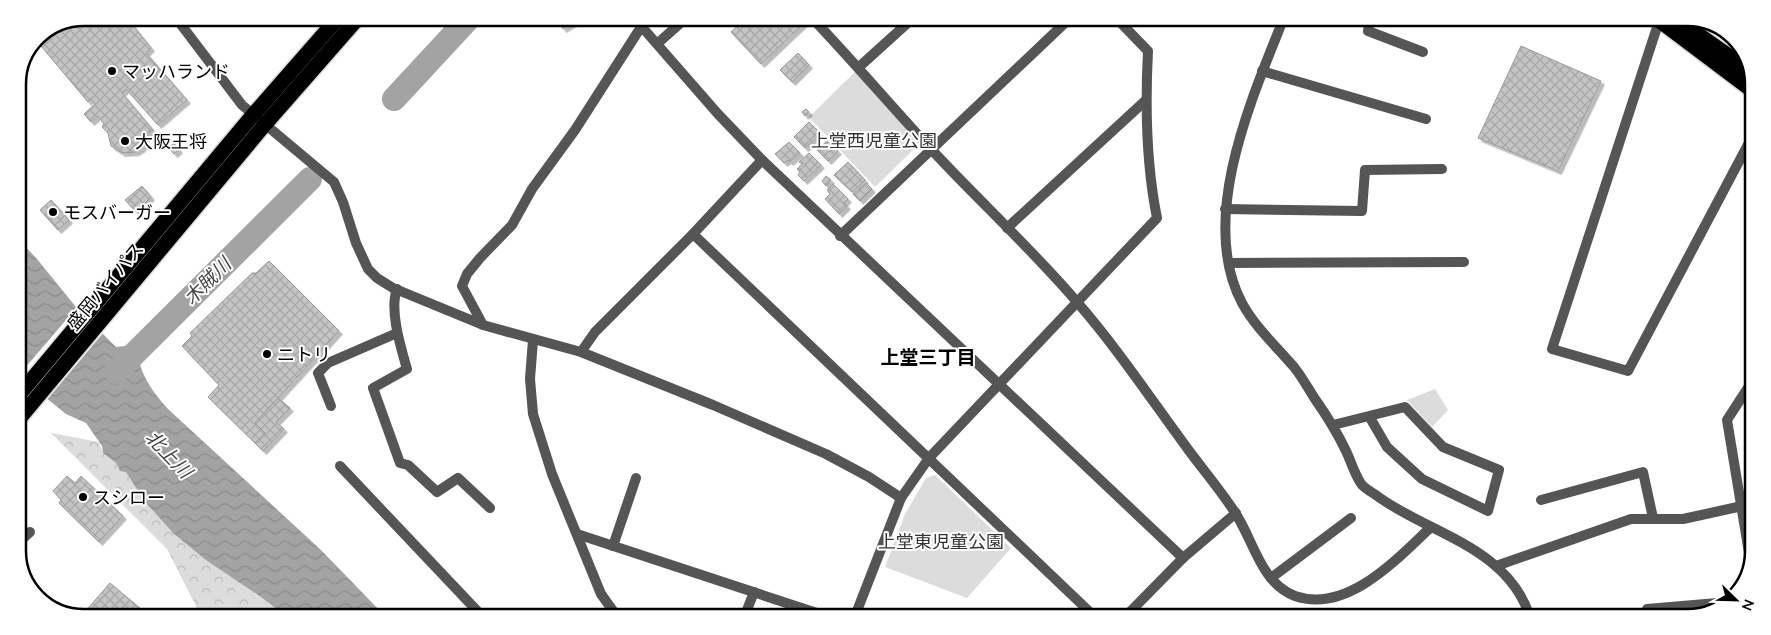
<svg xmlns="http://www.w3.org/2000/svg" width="1771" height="635" viewBox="0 0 1771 635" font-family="Mulish,'Noto Sans JP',sans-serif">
	<defs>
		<pattern id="forest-crowns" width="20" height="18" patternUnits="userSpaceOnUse" patternTransform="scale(1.25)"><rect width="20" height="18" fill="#dcdcdc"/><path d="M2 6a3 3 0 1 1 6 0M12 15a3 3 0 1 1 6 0" fill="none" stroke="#bbb"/></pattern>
		<pattern id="water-waves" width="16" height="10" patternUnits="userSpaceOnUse" patternTransform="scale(1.25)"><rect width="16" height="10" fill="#a3a3a3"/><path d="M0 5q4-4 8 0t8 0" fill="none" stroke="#8b8b8b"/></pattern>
		<pattern id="building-cross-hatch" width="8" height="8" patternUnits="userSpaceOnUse" patternTransform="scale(1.25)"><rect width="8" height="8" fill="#c4c4c4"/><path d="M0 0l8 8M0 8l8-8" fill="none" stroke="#a7a7a7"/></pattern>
		<filter id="shadow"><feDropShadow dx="3.5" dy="3.5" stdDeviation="0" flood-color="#0004"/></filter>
	</defs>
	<rect width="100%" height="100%" fill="#fff"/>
	<g fill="#dcdcdc">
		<polygon points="855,72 919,141 917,146 875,187 809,117"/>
		<polygon points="1435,389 1448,410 1432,427 1407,400"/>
		<polygon points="935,475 1011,548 967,598 885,567 905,514 926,478"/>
	</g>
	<polygon fill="url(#forest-crowns)" points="51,433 99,442 103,453 116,463 120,471 126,471 145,502 174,534 283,614 200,614 167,549"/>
	<path fill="url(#water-waves)" d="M18,239L37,259L76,307L116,347L134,345C141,353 138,358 141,368C147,384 157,397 168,409L321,550L384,615L283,614L258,595L206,560L174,534L145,502L126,472L120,471L116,463L103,453L102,446L86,423L66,414L45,397L18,381Z"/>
	<polygon fill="#fff" points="78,306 104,332 46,401 18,384 18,376"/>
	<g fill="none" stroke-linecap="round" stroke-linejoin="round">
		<g stroke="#a3a3a3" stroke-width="24">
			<polyline points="394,99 469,18"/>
			<polyline points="116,372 310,179"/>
		</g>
	</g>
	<g fill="url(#building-cross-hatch)" stroke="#999" filter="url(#shadow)">
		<polygon points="84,17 127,18 151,48 146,53 187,100 158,125 126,89 122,93 153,130 147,135 142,148 136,152 122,153 111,146 108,133 102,127 104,124 98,116 91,122 84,114 95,104 91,99 88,102 36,40 37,37"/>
		<polygon points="557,19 580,19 563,29"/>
		<polygon points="745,19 801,19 804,23 761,64 731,32"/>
		<polygon points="1521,46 1601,81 1558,171 1478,138"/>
		<polygon points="798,53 809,65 792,82 780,70"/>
		<polygon points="806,109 809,112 805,116 802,112"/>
		<polygon points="809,122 821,134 805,148 794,137"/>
		<polygon points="827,141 838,151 828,161 817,150"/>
		<polygon points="789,142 800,153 790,162 788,160 784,163 775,154"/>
		<polygon points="174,143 179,150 174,154 169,148"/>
		<polygon points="809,153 821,165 804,181 798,175 800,172 797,169 802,164 799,162"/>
		<polygon points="848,162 865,180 852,192 834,175"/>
		<polygon points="826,176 831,180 826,186 822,181"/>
		<polygon points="866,183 872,189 860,201 853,194"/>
		<polygon points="833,184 848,199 844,203 847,206 839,214 825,199 830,194 827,190"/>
		<polygon points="142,186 151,197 136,212 125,200"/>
		<polygon points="51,200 69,220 58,230 40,210"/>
		<polygon points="269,261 339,331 255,423 265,433 255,443 208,397 219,385 182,346 192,336 190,333 252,273 256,273"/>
		<polygon points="278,398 290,408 276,422 284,429 263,451 255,443 265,433 255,423"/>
		<polygon points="67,476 75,483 81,476 123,516 99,542 59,503 61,500 53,491"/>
		<polygon points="110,583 147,614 83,614"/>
	</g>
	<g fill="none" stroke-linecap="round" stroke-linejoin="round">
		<defs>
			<g id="highway">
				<polyline points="1660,21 1753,91"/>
				<polyline points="1679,21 1750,71"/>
				<polyline points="18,396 253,115 338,18"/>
				<polyline points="18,420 266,123 358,18"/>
			</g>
		</defs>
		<use href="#highway" stroke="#dbdbdb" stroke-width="18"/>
		<g stroke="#555" stroke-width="10">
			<polyline points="176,18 242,105 334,182 343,202 356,243 368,269 377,278 393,288 483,325 581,352 713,405 826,454 869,477 901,498"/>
			<polyline points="635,19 718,114 762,160 1183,558"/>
			<path d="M813,19C853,61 891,106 931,149C978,200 1031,248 1077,302C1118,349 1153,402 1190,452C1205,472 1221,491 1234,511C1253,538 1260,583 1295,596C1347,614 1397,559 1431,527"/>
			<path d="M1283,20C1251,100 1198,220 1242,303C1255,327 1276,346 1294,367C1302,377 1308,388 1315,399C1327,416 1337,432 1346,451C1351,461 1355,476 1362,485C1367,490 1375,494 1380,498C1433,535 1508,548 1530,617"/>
			<polyline points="1370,20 1368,31 1423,52"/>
			<polyline points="1659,21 1552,349 1628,371 1753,135"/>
			<polyline points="658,43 685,19"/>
			<polyline points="859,67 912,19"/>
			<polyline points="1262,71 1426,119"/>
			<polyline points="1225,209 1362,211 1365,170 1442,169"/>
			<polyline points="1007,228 1145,101"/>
			<polyline points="693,234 1094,616"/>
			<polyline points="840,236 1068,20"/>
			<polyline points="1229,263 1464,262"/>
			<path d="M397,289C389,310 401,348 407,369L373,388L400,463L408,465L437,492L458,478L490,508"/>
			<polyline points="483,325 462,286 467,274 480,258 512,225 532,189 575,130 641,27"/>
			<polyline points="533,340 530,379 533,414 552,474 601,594 616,615"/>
			<polyline points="581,352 595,332 693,234 762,160"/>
			<polyline points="331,406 318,373 328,363 397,333"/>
			<polyline points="1333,425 1405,407 1443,447 1499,470 1488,511 1422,479 1387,447 1369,416"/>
			<polyline points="340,466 481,615"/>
			<polyline points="1541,500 1643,472 1653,518"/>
			<polyline points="577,534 826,616"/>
			<polyline points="18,543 30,532"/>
			<polyline points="613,546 636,478"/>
			<polyline points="1750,559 1727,420 1751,383"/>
			<polyline points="1496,566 1631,519 1683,519 1742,506"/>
			<polyline points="1271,578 1351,518"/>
			<polyline points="1647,609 1729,602"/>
			<polyline points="745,615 754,592"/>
			<path d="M855,616L901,498L929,458L1157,218C1146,163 1145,108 1148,51L1118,20"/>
			<polyline points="1126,616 1183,558 1236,513"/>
		</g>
		<use href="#highway" stroke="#000" stroke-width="15"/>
	</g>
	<g fill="#000" stroke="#fff" stroke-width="2">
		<circle cx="112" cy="71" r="5"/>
		<circle cx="125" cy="141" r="5"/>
		<circle cx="53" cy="212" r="5"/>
		<circle cx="267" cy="354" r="5"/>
		<circle cx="83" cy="497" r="5"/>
	</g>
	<g text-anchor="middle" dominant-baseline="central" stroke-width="4" stroke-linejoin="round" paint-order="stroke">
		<g font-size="18" fill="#000" stroke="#fff" text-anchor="start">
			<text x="122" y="71">マッハランド</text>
			<text x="135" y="141">大阪王将</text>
			<text x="63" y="212">モスバーガー</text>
			<text x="277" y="354">ニトリ</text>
			<text x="93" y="497">スシロー</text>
		</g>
		<g font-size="18" fill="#333" stroke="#fff">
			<text x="874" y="140">上堂西児童公園</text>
			<text x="941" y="541">上堂東児童公園</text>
		</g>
		<g font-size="18" fill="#000" stroke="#fff">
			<text transform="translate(105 286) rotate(-50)">盛岡バイパス</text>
		</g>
		<g font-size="19" font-style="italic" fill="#444" stroke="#fff">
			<text transform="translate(207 281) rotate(-45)">木賊川</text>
			<text transform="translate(169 454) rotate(46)">北上川</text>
		</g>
		<g font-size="19" font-weight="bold" fill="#000" stroke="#fff">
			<text x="928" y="357">上堂三丁目</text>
		</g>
	</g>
	<path d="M0 0H1771V635H0ZM84 26H1687A58 58 0 0 1 1745 84V551A58 58 0 0 1 1687 609H84A58 58 0 0 1 26 551V84A58 58 0 0 1 84 26Z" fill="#fff" fill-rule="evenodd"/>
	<path fill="none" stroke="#000" stroke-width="2.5" d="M84 26H1687A58 58 0 0 1 1745 84V551A58 58 0 0 1 1687 609H84A58 58 0 0 1 26 551V84A58 58 0 0 1 84 26Z"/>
	<g transform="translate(1736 600) rotate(113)" stroke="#ffffff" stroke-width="4" paint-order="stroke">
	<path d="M0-4L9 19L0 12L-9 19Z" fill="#000000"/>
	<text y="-8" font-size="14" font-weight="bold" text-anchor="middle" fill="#000000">N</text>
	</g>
</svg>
